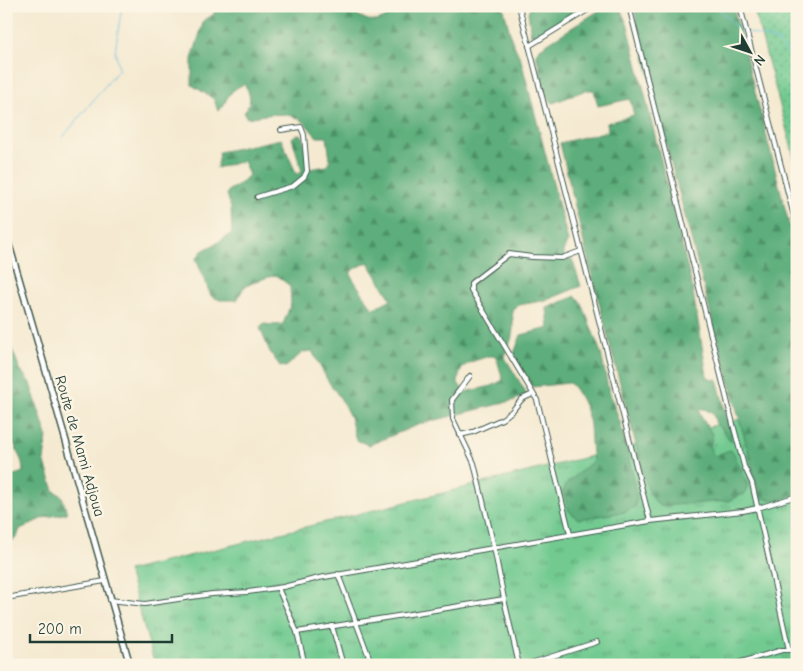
<svg xmlns="http://www.w3.org/2000/svg" width="803" height="671" viewBox="0 0 803 671" font-family="'Comic Neue',sans-serif">
	<defs>
		<pattern id="grass-tufts" width="24" height="20" patternUnits="userSpaceOnUse" patternTransform="scale(1.25)"><rect width="24" height="20" fill="#72ca91"/><path d="M3 7l-1-3M5 7V3M7 7l1-3M15 17l-1-3M17 17v-4M19 17l1-3" fill="none" stroke="#5da577"/></pattern>
		<pattern id="forest-firs" width="22" height="20" patternUnits="userSpaceOnUse" patternTransform="scale(1.25)"><rect width="22" height="20" fill="#5dae7b"/><path d="M5 1l3.5 6h-7zM16 11l3.5 6h-7z" fill="#4c8f66"/></pattern>
		<pattern id="park-dots" width="8" height="8" patternUnits="userSpaceOnUse" patternTransform="scale(1.25)"><rect width="8" height="8" fill="#72ca91"/><path d="M2 2h.1M6 6h.1" fill="none" stroke="#5da577" stroke-width="1.8" stroke-linecap="round"/></pattern>
	</defs>
	<rect width="100%" height="100%" fill="#fcf5e5"/>
	<filter id="ink" filterUnits="userSpaceOnUse"><feTurbulence type="fractalNoise" baseFrequency=".02" numOctaves="2"/><feDisplacementMap in="SourceGraphic" scale="10" xChannelSelector="R" yChannelSelector="G"/><feConvolveMatrix kernelMatrix="1 2 1 2 8 2 1 2 1" color-interpolation-filters="sRGB"/></filter>
	<filter id="wash" filterUnits="userSpaceOnUse"><feTurbulence type="fractalNoise" baseFrequency=".0096" numOctaves="4" result="noise"/><feDisplacementMap in="SourceGraphic" scale="20" xChannelSelector="R" yChannelSelector="G"/><feGaussianBlur stdDeviation="1.12" result="paint"/><feColorMatrix in="noise" values="0 0 0 0 0 0 0 0 0 0 0 0 0 0 0 0 0 1.4 0 .05"/><feComposite in="paint" operator="in"/></filter>
	<g filter="url(#wash)">
		<rect width="100%" height="100%" fill="#f5ead1"/>
		<polygon fill="url(#grass-tufts)" stroke="#488462" points="797,405 797,665 155,665 128,571"/>
		<g fill="url(#forest-firs)" stroke="#3e7658" fill-rule="evenodd">
			<path d="M218,6H351L352,12C360,16 371,24 380,20C391,16 386,13 400,14L401,6H503L512,41L521,60L568,241L563,251L566,260L572,259L581,286L547,300L519,305L512,309C514,330 514,337 504,356L527,394L515,400L420,424L369,445L356,440L350,417L341,399L328,381L312,351L303,352L286,367L280,366L270,352L260,328L264,324L273,325L283,324L291,304L290,286L276,275L259,280L244,287L237,300H220L211,296L196,259L202,251L217,243L232,233L231,208L227,194L229,190L240,184L249,175L243,161L217,168L219,152L281,139L297,175L302,171L292,138L296,135L300,134L303,137L309,169L327,166L330,160L327,137H317C312,132 306,123 300,119C284,111 264,115 247,118L244,113C251,103 252,96 244,84C238,87 234,89 230,94C225,100 225,106 218,111L214,99L192,85V59L204,20L213,15ZM368,262L391,299L373,309L351,276V271ZM489,356H496L503,380L492,386L465,392L458,383C459,362 472,362 489,356Z"/>
			<polygon points="531,6 587,6 536,35 531,35 528,12"/>
			<polygon points="606,6 619,6 628,26 692,286 707,376 713,380 717,379 731,433 731,442 723,430 716,424 713,414 705,409 700,409 699,412 712,434 712,439 709,446 714,456 730,450 733,452 748,484 745,493 728,501 660,506 656,503 647,487 588,260 560,143 608,131 607,123 634,115 630,99 598,106 594,90 586,90 553,103 546,96 536,54 540,48"/>
			<path d="M633,6H733L797,255V492C784,498 776,502 761,498L716,334L663,132Z"/>
			<path d="M576,296L582,304L601,353L608,388L620,422L632,472L637,500L634,507L625,512L578,519L569,511L563,491L567,483L593,461C591,449 591,437 590,425C589,415 578,388 569,383L532,387L513,356L521,335L549,328L547,308Z"/>
			<polygon points="6,332 9,342 20,369 30,383 47,436 44,460 54,491 62,496 67,513 43,518 20,529 17,537 6,545 6,478 23,472 22,462 14,444 6,417"/>
		</g>
		<polygon fill="url(#park-dots)" stroke="#488462" points="753,6 797,6 797,168 759,28"/>
		<g fill="none" stroke-linecap="round" stroke-linejoin="round">
			<g stroke="#61bcde" stroke-width="1">
				<polyline points="716,6 738,29 744,31"/>
				<polyline points="748,32 777,41 797,65"/>
				<polyline points="63,137 119,69 115,51 122,6"/>
			</g>
		</g>
	</g>
	<g filter="url(#ink)">
		<g fill="none" stroke-linecap="round" stroke-linejoin="round">
			<defs>
				<g id="minor">
					<polyline points="519,6 650,521"/>
					<polyline points="629,6 734,428 744,466 752,483 789,650"/>
					<polyline points="740,6 797,228"/>
					<polyline points="529,46 594,6"/>
					<polyline points="257,197 293,186 304,177 307,171 304,135 301,127 281,130"/>
					<polyline points="470,376 452,400 453,419 474,463 494,547 504,599 519,665"/>
					<polyline points="460,435 473,432 502,419 512,411 522,399 533,394"/>
					<polyline points="570,534 537,400 471,290 471,283 509,254 532,257 562,258 581,251"/>
					<polyline points="338,574 372,665"/>
					<polyline points="278,588 297,632 305,665"/>
					<polyline points="6,598 105,581"/>
					<polyline points="110,600 145,604 212,594 248,592 283,587 319,578 650,521 743,511 758,508 797,496"/>
					<polyline points="332,626 343,665"/>
					<polyline points="297,632 504,599"/>
					<polyline points="525,665 597,642"/>
					<polyline points="731,665 782,650 797,650"/>
				</g>
				<path id="tertiary" d="M6,235C49,377 88,522 130,665"/>
			</defs>
			<use href="#minor" stroke="#3f574c" stroke-width="6"/>
			<use href="#tertiary" stroke="#3f574c" stroke-width="8"/>
			<use href="#minor" stroke="#fff" stroke-width="4"/>
			<use href="#tertiary" stroke="#fff" stroke-width="5"/>
		</g>
	</g>
	<g text-anchor="middle" dominant-baseline="central" stroke-width="5" stroke-linejoin="round" paint-order="stroke">
		<g font-size="15" fill="#1f3d34" stroke="#fcf5e5">
			<text transform="translate(80 446) rotate(74)">Route de Mami Adjoua</text>
		</g>
	</g>
	<rect width="803" height="671" fill="none" stroke="#fcf5e5" stroke-width="25"/>
	<g transform="translate(750 52) rotate(130)" stroke="#fcf5e5" stroke-width="4" paint-order="stroke">
	<path d="M0-4L9 19L0 12L-9 19Z" fill="#1f3d34"/>
	<text y="-8" font-size="14" font-weight="bold" text-anchor="middle" fill="#1f3d34">N</text>
	</g>
	<path d="M30 634v8h142v-8" fill="none" stroke="#1f3d34" stroke-width="2.5"/>
	<text x="38" y="634" font-size="15" fill="#1f3d34" stroke="#fcf5e5" stroke-width="4" paint-order="stroke">200 m</text>
</svg>
